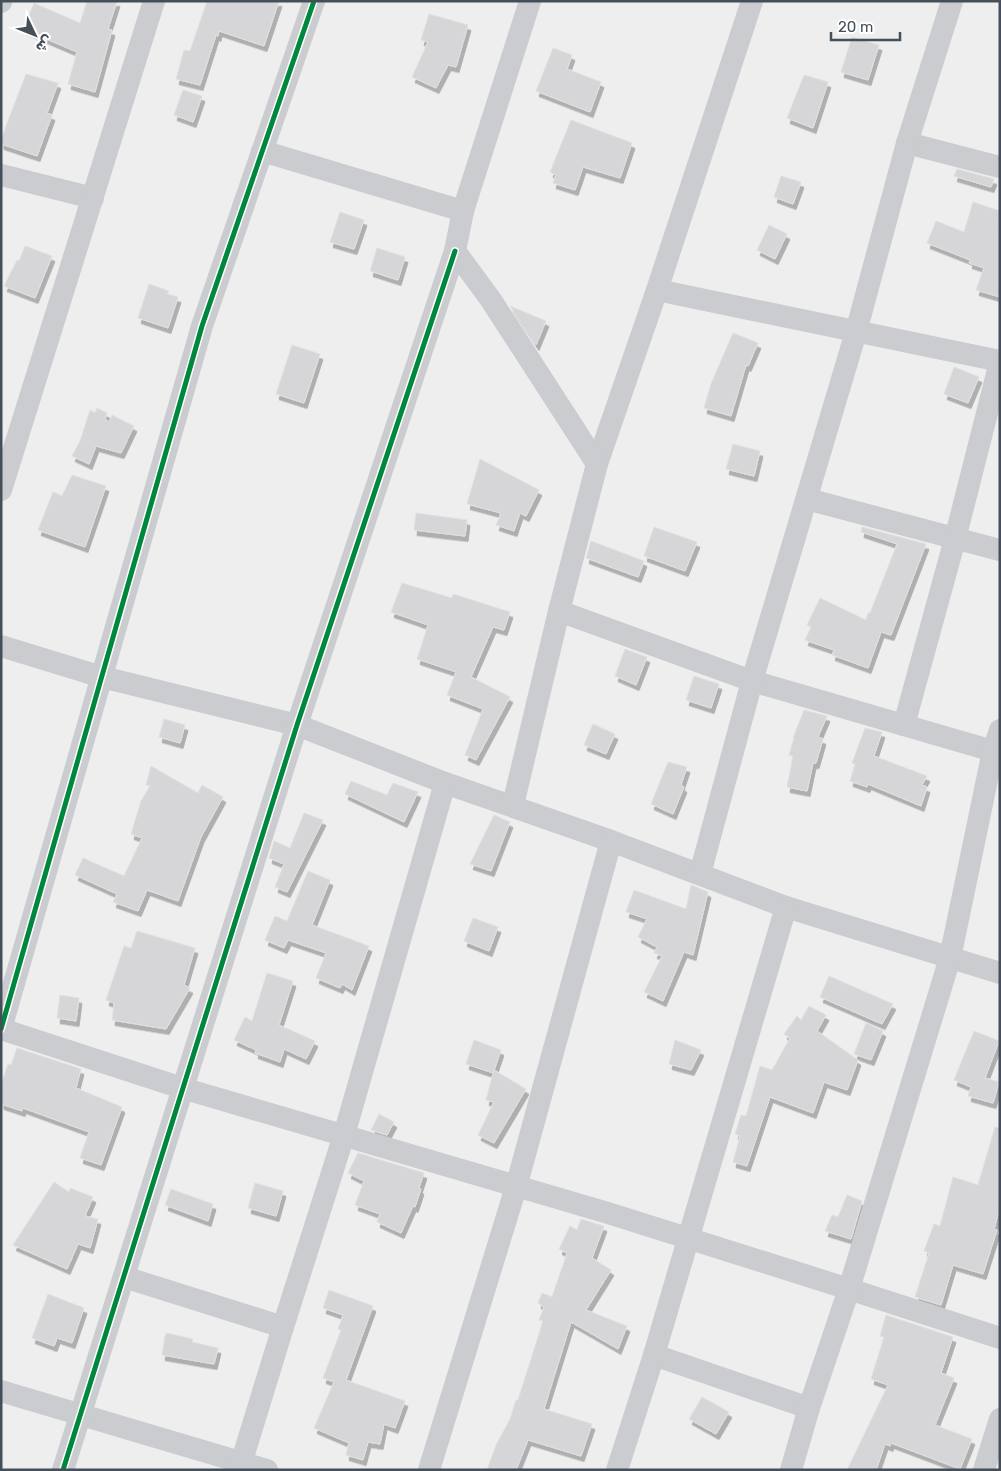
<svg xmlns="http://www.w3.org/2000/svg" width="1001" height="1471" viewBox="0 0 1001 1471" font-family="Rubik,Vazirmatn,sans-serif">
	<defs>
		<filter id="shadow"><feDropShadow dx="3" dy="5.5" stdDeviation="0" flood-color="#0004"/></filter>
	</defs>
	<rect width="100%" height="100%" fill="#efeeee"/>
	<g fill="#d6d6d8" stroke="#e0e0e1" filter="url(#shadow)">
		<polygon points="87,1 117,1 108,29 112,30 95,92 68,84 77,52 23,29 34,3 80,23"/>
		<polygon points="207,1 279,1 264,46 219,31 218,36 216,35 200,85 176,79 184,50 190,51"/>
		<polygon points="429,14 468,25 456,67 448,65 436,88 412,77 428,42 421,40"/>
		<polygon points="852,37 879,45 868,80 841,72"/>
		<polygon points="553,48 572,55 567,69 601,82 590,112 536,91"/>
		<polygon points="26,74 58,83 47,113 52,115 37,156 1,144 1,139"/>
		<polygon points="804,75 828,82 813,128 787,118"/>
		<polygon points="183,90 202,96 193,122 174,115"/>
		<polygon points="571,120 632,143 620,178 583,167 575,190 553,183 556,175 550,172"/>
		<polygon points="957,169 994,179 991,187 954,176"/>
		<polygon points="781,176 801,182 793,204 774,197"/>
		<polygon points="973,202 1000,211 1000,225 998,230 1000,230 1000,297 976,290 984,268 969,263 970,260 927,243 936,221 964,232"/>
		<polygon points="340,212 364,220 354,249 330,242"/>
		<polygon points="769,225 787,234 775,259 757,250"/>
		<polygon points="25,246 52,256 35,298 4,286 17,260 19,261"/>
		<polygon points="377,248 405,257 398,280 370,271"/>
		<polygon points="149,284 169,291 167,294 178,297 168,328 138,318"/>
		<polygon points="510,306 546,321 536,345"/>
		<polygon points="733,333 758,343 748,366 746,365 731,416 704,408 711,384"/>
		<polygon points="292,345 320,354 304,403 276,394"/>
		<polygon points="954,367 979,377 968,403 944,394"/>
		<polygon points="97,408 107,413 105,419 109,422 112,415 134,426 121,453 96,446 89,464 72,456 80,441 90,410 95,413"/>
		<polygon points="733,444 760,451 754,476 726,469"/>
		<polygon points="480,459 539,490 526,516 520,513 514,531 496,525 501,513 467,504"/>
		<polygon points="72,475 106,486 85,547 38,530 53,492 62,496"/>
		<polygon points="416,513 467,520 465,536 414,530"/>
		<polygon points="654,527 697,542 685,571 644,556"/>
		<polygon points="862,527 926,544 891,635 881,632 868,668 832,655 834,650 805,640 811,627 807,625 820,598 866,620 868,613 870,613 897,544 861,532"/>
		<polygon points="591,541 644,561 638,577 586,558"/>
		<polygon points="402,583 452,598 453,594 510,612 504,630 493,627 471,677 510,697 476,760 465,755 483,709 447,695 456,672 417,659 428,625 391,612"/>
		<polygon points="625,649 647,657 636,685 615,676"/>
		<polygon points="694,676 719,684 711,708 686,700"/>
		<polygon points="804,710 827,716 818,737 823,739 816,763 813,763 807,791 787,787 793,756 789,755 794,738 793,738"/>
		<polygon points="164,719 185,725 180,743 159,737"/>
		<polygon points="593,724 615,734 606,754 584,745"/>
		<polygon points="865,728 882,732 874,756 927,776 922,785 927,787 921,806 868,784 867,787 850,781 855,764 852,763"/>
		<polygon points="668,762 687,767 681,785 684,787 673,814 651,804"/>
		<polygon points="151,766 198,793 202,785 223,797 201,837 178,901 147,890 138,911 113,902 117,894 75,875 83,858 124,876 142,838 131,834 141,801 150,786 146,785"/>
		<polygon points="351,781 387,795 393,783 418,792 404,822 345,794"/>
		<polygon points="304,813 323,820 287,892 275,887 284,864 269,858 274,841 290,848"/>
		<polygon points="494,815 510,822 491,871 470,864"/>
		<polygon points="308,871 330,880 312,925 369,946 352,990 342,984 340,988 316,978 326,953 288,940 284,948 265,940 275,916 287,921"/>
		<polygon points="691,885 708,892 693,955 684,952 663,1001 644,992 662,956 654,953 657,947 638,937 647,919 626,912 634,890 686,909"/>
		<polygon points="473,918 498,927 489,951 464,941"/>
		<polygon points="137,931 195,948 184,985 190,988 166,1029 112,1020 114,1003 106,1000 124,946 131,948"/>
		<polygon points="267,973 293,981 279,1025 315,1041 306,1059 284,1049 280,1062 255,1053 256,1050 234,1040 245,1017 252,1021"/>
		<polygon points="829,976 893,1004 882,1024 820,997"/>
		<polygon points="60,995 79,998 76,1021 57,1018"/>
		<polygon points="809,1006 826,1015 817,1031 858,1060 847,1090 824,1082 813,1113 770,1097 747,1166 733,1162 740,1136 735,1134 741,1115 746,1116 760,1066 772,1070 790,1038 784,1034 797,1016 801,1020"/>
		<polygon points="866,1023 883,1031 871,1060 854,1054"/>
		<polygon points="974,1031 999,1041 985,1078 999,1082 993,1103 968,1096 971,1087 954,1080"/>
		<polygon points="474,1040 501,1050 493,1073 466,1064"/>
		<polygon points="675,1040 701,1050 691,1070 669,1064"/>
		<polygon points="17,1048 81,1069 76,1088 122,1107 101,1165 80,1158 89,1132 23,1108 22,1111 1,1104 1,1084 8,1064 11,1065"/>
		<polygon points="494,1070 526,1089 494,1143 478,1135 494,1102 486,1100"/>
		<polygon points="379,1114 394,1122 387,1135 371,1130"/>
		<polygon points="995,1127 1000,1128 1000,1206 994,1229 997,1230 983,1274 953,1265 941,1305 915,1297 929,1253 924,1251 934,1224 940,1226 953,1177 978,1185"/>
		<polygon points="358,1153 424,1173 419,1188 421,1189 415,1207 413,1206 401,1233 377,1222 380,1214 355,1205 364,1181 348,1173"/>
		<polygon points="54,1182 69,1192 70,1188 93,1197 85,1216 98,1219 90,1248 78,1244 67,1269 13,1245"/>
		<polygon points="255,1183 283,1191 276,1216 248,1208"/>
		<polygon points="171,1189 213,1204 208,1221 165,1205"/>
		<polygon points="847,1195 862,1201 851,1239 825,1231 832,1215 838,1217"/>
		<polygon points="581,1219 604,1226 592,1258 611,1270 586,1310 627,1326 618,1349 571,1322 544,1409 592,1424 581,1456 528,1440 516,1470 487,1470 496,1445 510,1419 516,1400 518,1400 543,1321 539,1320 544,1307 538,1303 542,1293 552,1297 567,1253 559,1249 570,1226 577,1230"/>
		<polygon points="329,1290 373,1306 346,1380 405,1401 395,1428 384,1424 380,1444 368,1442 363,1460 346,1455 349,1443 314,1428 334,1382 323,1378 341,1330 338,1329 343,1315 323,1308"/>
		<polygon points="48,1294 84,1308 72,1343 57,1338 54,1346 32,1338"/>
		<polygon points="886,1315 953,1337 941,1373 954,1378 935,1425 972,1439 960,1469 891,1443 890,1446 885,1444 876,1470 847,1470 888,1385 871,1379 884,1337 880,1336"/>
		<polygon points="167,1333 193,1339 192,1342 218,1348 214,1364 162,1355 165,1336"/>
		<polygon points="702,1397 729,1412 716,1434 689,1419"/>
	</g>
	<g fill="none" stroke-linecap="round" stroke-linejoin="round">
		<g stroke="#cacccf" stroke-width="22">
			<polyline points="1,2 1,1"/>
			<polyline points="907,143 1000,167"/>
			<polyline points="262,151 463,211"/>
			<polyline points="1,175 93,198"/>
			<polyline points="657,290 1000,361"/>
			<polyline points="597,464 657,290 752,1"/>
			<polyline points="1,490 154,1"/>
			<polyline points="807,499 1000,550"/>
			<polyline points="559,611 752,681 993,751"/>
			<polyline points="1,646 102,677 297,725 445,783 611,841 786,907 1000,973"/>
			<polyline points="904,725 955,539 1000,362"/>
			<polyline points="513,805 559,611 597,464 491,300 455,251 463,211 530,1"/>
			<polyline points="700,874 752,681 856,332 907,143 952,1"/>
			<polyline points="1,1029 202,326 314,1"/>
			<polyline points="1,1029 182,1088 608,1213 849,1289 1000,1338"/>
			<polyline points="124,1277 283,1327"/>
			<polyline points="654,1355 809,1408"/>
			<polyline points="1,1391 267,1470"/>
			<polyline points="63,1470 297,725 455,251"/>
			<polyline points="239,1470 283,1327 344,1135 445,783"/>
			<polyline points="429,1470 516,1187 611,841"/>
			<polyline points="617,1470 654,1355 786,907"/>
			<polyline points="791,1470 809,1408 849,1289 950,958 993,751 1000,730"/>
			<polyline points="984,1470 1000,1419"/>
		</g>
		<defs>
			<g id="cycleway">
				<polyline points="1,1029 202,326 314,1"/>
				<polyline points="63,1470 297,725 455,251"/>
			</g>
		</defs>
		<use href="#cycleway" stroke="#fff" stroke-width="8"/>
		<use href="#cycleway" stroke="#00873e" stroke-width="5"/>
	</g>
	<rect width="1001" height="1471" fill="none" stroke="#454f5a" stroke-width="5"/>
	<g transform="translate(35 35) rotate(133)" stroke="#ffffff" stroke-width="4" paint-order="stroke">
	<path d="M0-4L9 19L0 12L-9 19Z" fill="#454f5a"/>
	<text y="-8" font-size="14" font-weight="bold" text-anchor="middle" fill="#454f5a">ش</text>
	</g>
	<path d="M831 32v8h69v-8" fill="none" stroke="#454f5a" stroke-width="2.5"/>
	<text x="838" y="32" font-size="15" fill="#454f5a" stroke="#ffffff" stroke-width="4" paint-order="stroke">20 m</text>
</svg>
